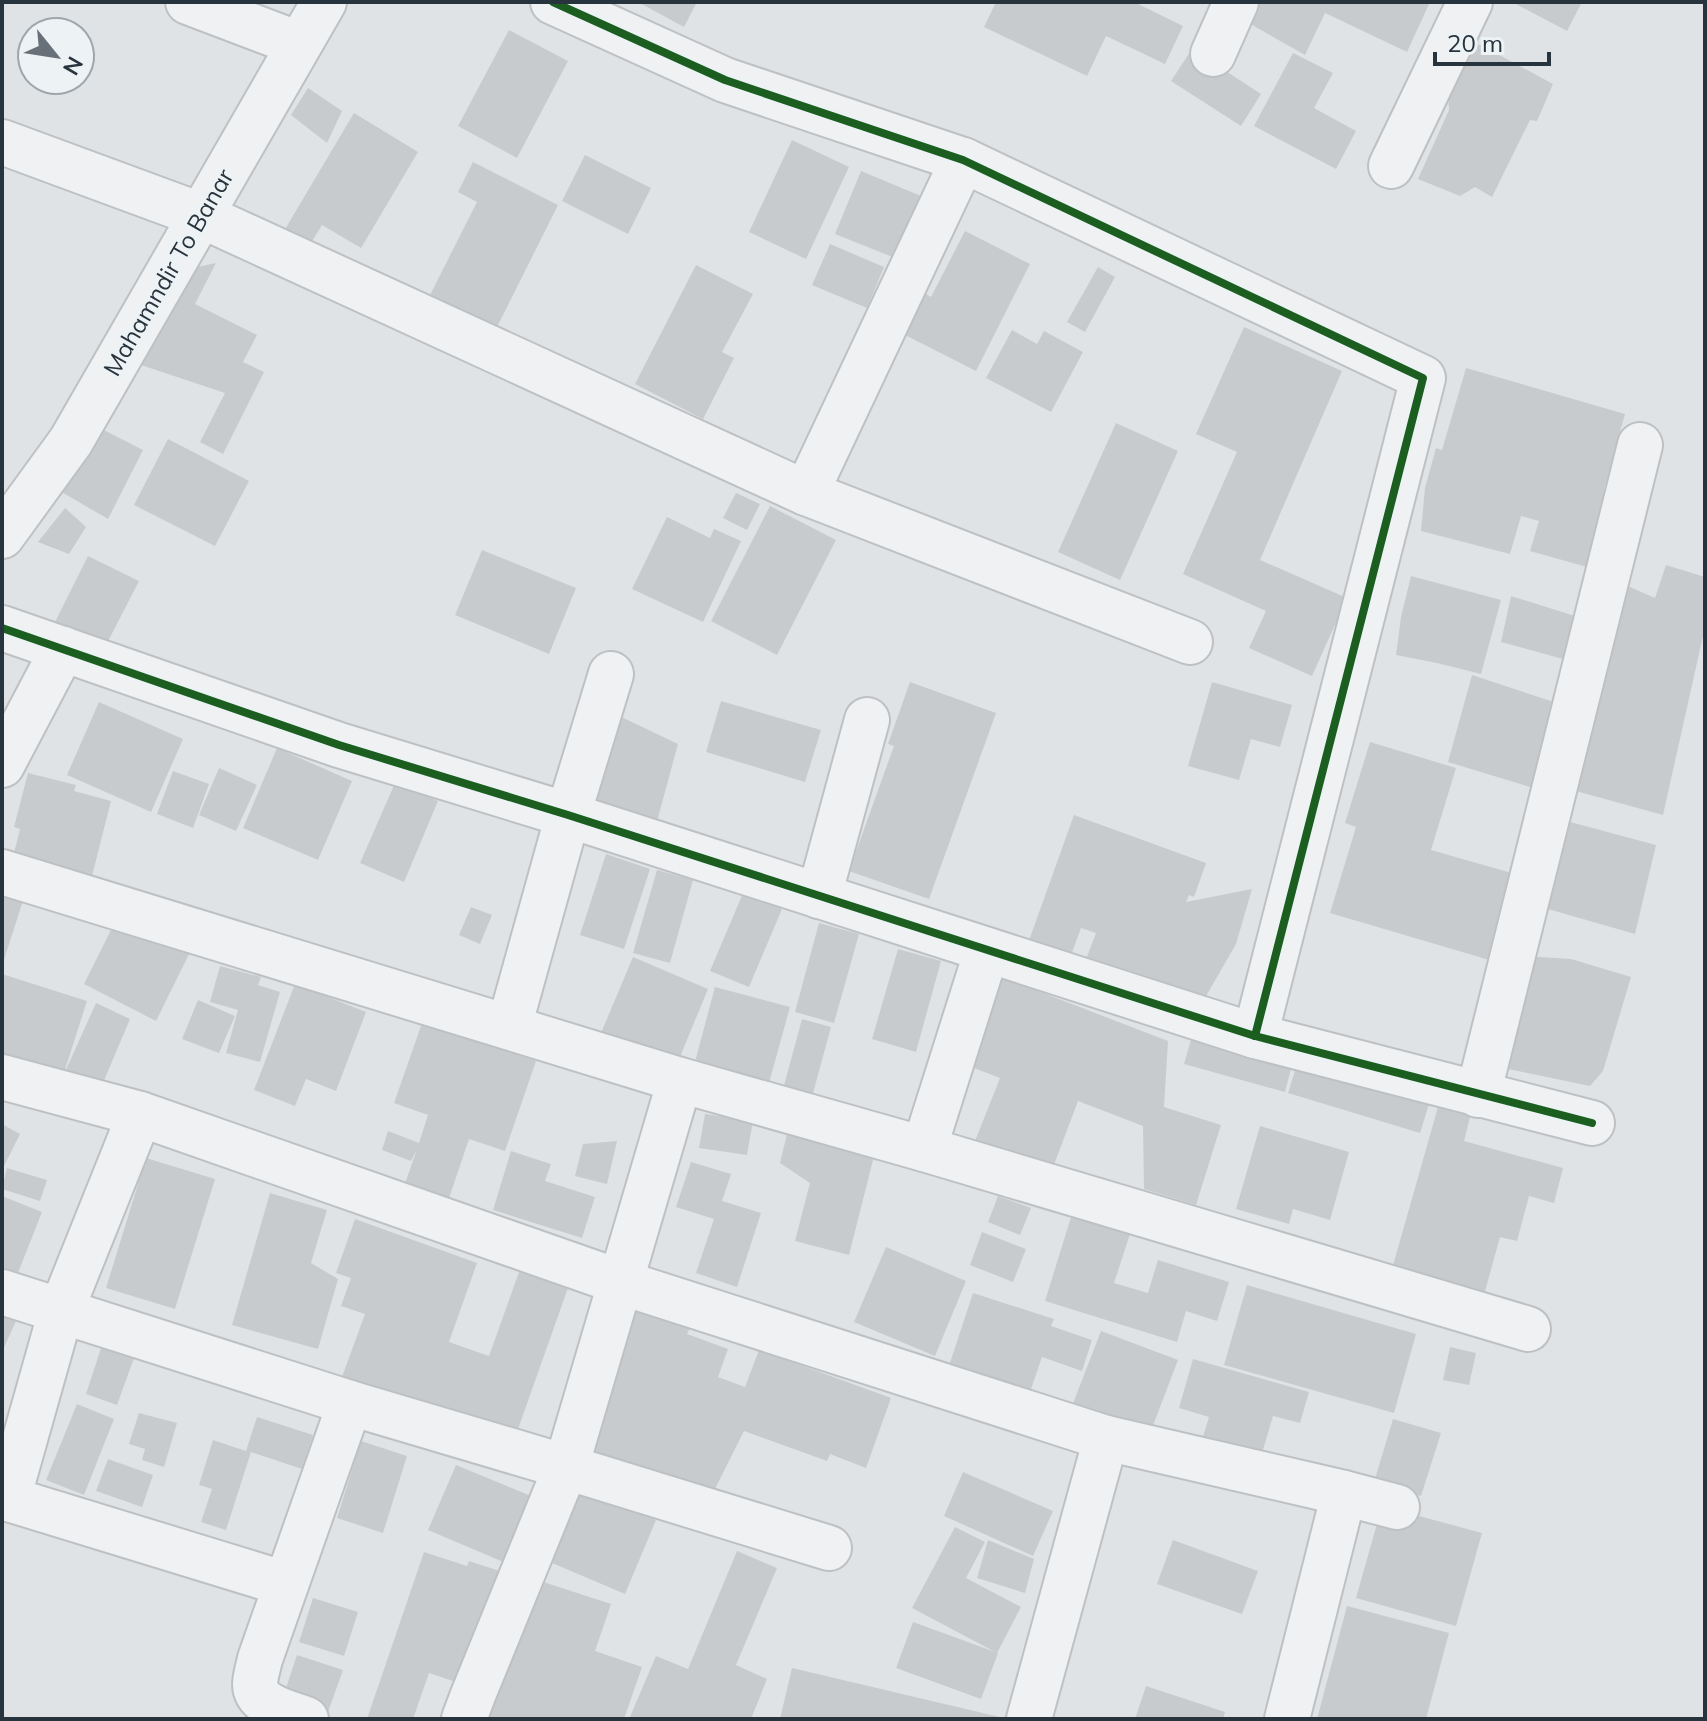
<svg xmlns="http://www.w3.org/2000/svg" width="1707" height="1721" viewBox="0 0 1707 1721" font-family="Mulish,sans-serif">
	<rect width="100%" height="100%" fill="#e0e3e6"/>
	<g fill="#c8cbce">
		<polygon points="638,2 697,2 684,27"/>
		<polygon points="996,2 1134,2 1183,26 1165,64 1106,36 1087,76 984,27"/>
		<polygon points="1245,2 1430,2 1407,52 1325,13 1305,55 1238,17"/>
		<polygon points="1512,2 1582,2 1567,31"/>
		<polygon points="509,30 568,61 517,158 458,126"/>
		<polygon points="1468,43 1481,45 1553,84 1537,121 1530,120 1492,197 1475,187 1460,196 1418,179 1449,110 1448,93"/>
		<polygon points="1192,49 1261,94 1241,126 1171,81"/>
		<polygon points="1293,53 1333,73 1314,108 1356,131 1336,169 1254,126"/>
		<polygon points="308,88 342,111 327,143 291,115"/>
		<polygon points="354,113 418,152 361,248 322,225 306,251 281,236"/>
		<polygon points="792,140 849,167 806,259 749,232"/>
		<polygon points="585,155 651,188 628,234 562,201"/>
		<polygon points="473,162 558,205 495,331 429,297 477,202 458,192"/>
		<polygon points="861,171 921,196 895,258 835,234"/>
		<polygon points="965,231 1030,264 976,371 905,335 926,294 931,297"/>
		<polygon points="830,244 884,267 867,308 812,285"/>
		<polygon points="216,263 195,304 257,335 243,362 264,372 223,454 200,442 225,393 138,364 188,269"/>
		<polygon points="696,265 753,294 722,352 734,358 703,419 635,384"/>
		<polygon points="1098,267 1115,277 1085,332 1067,322"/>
		<polygon points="1244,327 1342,371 1260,560 1347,598 1312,676 1249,648 1266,611 1183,574 1237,452 1196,434"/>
		<polygon points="1012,330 1037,344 1044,331 1083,352 1051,412 986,378"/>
		<polygon points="1466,368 1625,414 1604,489 1609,491 1587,567 1530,551 1539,521 1521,516 1510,554 1421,531 1425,488 1436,448 1442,450"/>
		<polygon points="1116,423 1178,451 1120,580 1058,552"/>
		<polygon points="98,427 143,450 108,519 53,487"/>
		<polygon points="168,439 249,481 215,546 134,505"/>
		<polygon points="736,493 760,504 747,530 723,518"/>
		<polygon points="770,506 836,540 777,655 711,621"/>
		<polygon points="65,508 86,527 69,554 38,542"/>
		<polygon points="667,517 710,538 714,529 741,541 703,622 632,589"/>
		<polygon points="482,550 576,588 549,654 455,615"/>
		<polygon points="88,556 139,581 103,651 53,626"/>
		<polygon points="1666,565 1705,577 1705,627 1663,815 1565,788 1612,579 1655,598"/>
		<polygon points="1411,576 1501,600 1481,674 1437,663 1396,655 1401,617"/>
		<polygon points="1511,596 1575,616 1563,659 1501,642"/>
		<polygon points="1472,675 1557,703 1533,788 1448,762"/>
		<polygon points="910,682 996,713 929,899 849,871 894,746 888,744"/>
		<polygon points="1212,682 1292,705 1280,747 1251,739 1239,780 1188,766"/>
		<polygon points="721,701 821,730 805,782 706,752"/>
		<polygon points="99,702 183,739 151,812 67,775"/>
		<polygon points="613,713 678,744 656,825 577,810"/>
		<polygon points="1370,742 1456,768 1431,850 1522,876 1496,962 1330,913 1356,827 1345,823"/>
		<polygon points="277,748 352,781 318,860 243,828"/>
		<polygon points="219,768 257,785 236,831 199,815"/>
		<polygon points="173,771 209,784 193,828 157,814"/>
		<polygon points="28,773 76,785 74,791 111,801 91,880 12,861 20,829 14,827"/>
		<polygon points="395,783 438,801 404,882 360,863"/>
		<polygon points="1074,815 1206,863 1194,897 1189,895 1186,902 1252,889 1236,944 1202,1003 1085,962 1096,933 1081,928 1069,961 1027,946"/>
		<polygon points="1559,819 1656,845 1635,934 1534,905"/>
		<polygon points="606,854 650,869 624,949 580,935"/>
		<polygon points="657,870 693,880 670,963 633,953"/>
		<polygon points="2,877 28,885 3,963 2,963"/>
		<polygon points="743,893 782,909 749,987 710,971"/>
		<polygon points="471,907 492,915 480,944 459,935"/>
		<polygon points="120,912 192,948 156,1021 84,984"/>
		<polygon points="819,923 859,934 834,1023 795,1012"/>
		<polygon points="898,949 941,961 916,1052 872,1039"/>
		<polygon points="1524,956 1571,959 1631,977 1603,1071 1590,1086 1489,1065"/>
		<polygon points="633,957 708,989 677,1064 601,1033"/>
		<polygon points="220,966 261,977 258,985 280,992 260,1062 226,1053 238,1010 210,1002"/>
		<polygon points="2,974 87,1001 63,1076 2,1057"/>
		<polygon points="999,976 1168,1041 1164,1107 1221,1125 1196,1205 1144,1189 1143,1126 1078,1101 1052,1170 975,1141 1000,1078 966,1065"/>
		<polygon points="295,984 366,1012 336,1091 306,1079 295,1106 254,1090"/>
		<polygon points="715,987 790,1007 766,1094 692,1073"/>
		<polygon points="198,1000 235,1016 219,1053 182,1039"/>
		<polygon points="96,1003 130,1019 100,1090 64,1074"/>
		<polygon points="802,1019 831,1027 809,1108 780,1100"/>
		<polygon points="422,1023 536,1061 505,1151 469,1139 444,1213 400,1198 417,1149 411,1161 382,1150 388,1131 419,1143 428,1115 394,1103"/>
		<polygon points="1193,1033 1293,1061 1285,1092 1184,1064"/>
		<polygon points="1298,1061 1430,1101 1420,1133 1288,1093"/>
		<polygon points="1440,1100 1472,1109 1464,1141 1563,1168 1554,1203 1529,1196 1517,1241 1500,1237 1482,1302 1390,1276"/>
		<polygon points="705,1114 753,1121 747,1155 699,1148"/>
		<polygon points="2,1124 20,1134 2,1170"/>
		<polygon points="1260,1126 1349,1152 1330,1220 1293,1209 1289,1224 1236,1209"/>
		<polygon points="787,1134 874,1156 849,1255 795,1241 810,1183 780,1163"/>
		<polygon points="617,1141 607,1184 575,1176 583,1144"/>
		<polygon points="511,1151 551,1164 545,1181 595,1197 582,1238 493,1210"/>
		<polygon points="146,1158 215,1179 175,1309 106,1288"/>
		<polygon points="691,1162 731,1174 722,1201 761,1213 737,1287 696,1273 714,1219 676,1207"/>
		<polygon points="7,1168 47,1180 40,1201 2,1189"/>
		<polygon points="270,1193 327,1210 311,1263 338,1279 318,1349 232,1325"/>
		<polygon points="2,1196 42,1212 14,1283 2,1278"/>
		<polygon points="998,1196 1031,1208 1020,1235 988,1222"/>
		<polygon points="1072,1214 1131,1231 1114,1283 1148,1293 1158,1260 1229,1282 1217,1321 1186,1311 1177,1342 1045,1301"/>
		<polygon points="355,1219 477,1263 449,1342 489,1356 519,1272 568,1288 512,1446 339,1385 365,1314 341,1306 351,1278 336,1273"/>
		<polygon points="982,1232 1026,1249 1013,1282 970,1265"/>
		<polygon points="886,1247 966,1281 935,1356 854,1322"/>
		<polygon points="1247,1285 1416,1334 1394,1413 1224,1365"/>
		<polygon points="973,1293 1054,1319 1051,1326 1092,1340 1082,1371 1042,1357 1029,1395 948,1369"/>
		<polygon points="633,1310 690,1328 687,1334 728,1349 718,1377 745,1387 759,1350 891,1398 866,1468 830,1454 827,1461 744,1431 713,1493 591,1453"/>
		<polygon points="2,1315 16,1321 2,1352"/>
		<polygon points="1101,1331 1178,1360 1149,1436 1072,1406"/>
		<polygon points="105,1336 138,1347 117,1405 86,1394"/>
		<polygon points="1450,1347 1476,1353 1469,1385 1443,1380"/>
		<polygon points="1193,1359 1309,1392 1300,1423 1273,1416 1260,1460 1201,1443 1209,1417 1179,1408"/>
		<polygon points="77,1404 114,1419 84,1495 46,1480"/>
		<polygon points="139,1413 177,1423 164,1467 142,1460 145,1449 129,1444"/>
		<polygon points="257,1417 313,1435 302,1469 251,1452 226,1530 201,1522 212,1489 199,1485 213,1440 246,1451"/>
		<polygon points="1393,1419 1441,1433 1421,1496 1374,1482"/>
		<polygon points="361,1441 407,1456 383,1533 337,1518"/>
		<polygon points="108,1459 153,1475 142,1507 96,1491"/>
		<polygon points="456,1465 536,1498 508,1564 428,1530"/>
		<polygon points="963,1472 1053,1511 1033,1556 944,1516"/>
		<polygon points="577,1486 656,1520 625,1594 545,1560"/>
		<polygon points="1382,1506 1482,1533 1456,1626 1356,1598"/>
		<polygon points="955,1527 985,1542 966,1578 1021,1607 997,1653 912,1608"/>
		<polygon points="988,1540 1034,1559 1025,1593 977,1578"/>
		<polygon points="1173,1540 1258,1571 1242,1614 1157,1584"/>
		<polygon points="737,1551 777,1568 736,1665 767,1679 751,1719 629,1719 656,1656 688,1669"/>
		<polygon points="424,1552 467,1566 469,1561 506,1573 468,1686 429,1673 413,1719 367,1719"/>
		<polygon points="531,1578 611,1604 595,1651 642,1667 624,1719 484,1719"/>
		<polygon points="313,1598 358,1612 344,1656 299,1642"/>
		<polygon points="1347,1606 1449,1633 1426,1719 1317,1719"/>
		<polygon points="913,1622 998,1653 981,1699 896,1668"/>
		<polygon points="297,1655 343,1670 328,1712 283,1697"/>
		<polygon points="792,1668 1004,1718 1003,1719 780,1719"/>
		<polygon points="1146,1686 1225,1712 1223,1719 1135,1719"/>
	</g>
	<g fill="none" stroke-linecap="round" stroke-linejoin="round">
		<defs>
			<g id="minor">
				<polyline points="188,2 299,44"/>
				<polyline points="553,2 725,80 963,160 1423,378 1255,1036"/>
				<polyline points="1213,54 1236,2"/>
				<polyline points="2,142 200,215 806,493 1190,642"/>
				<polyline points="1391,166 1470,2"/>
				<polyline points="806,493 963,160"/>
				<polyline points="2,536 71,441 324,2"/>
				<polyline points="2,628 339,745 568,815 1255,1036 1592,1123"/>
				<polyline points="2,765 63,649"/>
				<polyline points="2,872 680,1080"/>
				<polyline points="819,896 867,720"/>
				<polyline points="509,1027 568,815 611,674"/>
				<polyline points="2,1077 140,1114 620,1282 1106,1438 1344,1493 1397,1507"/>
				<polyline points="1478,1095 1640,445"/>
				<polyline points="924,1149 987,950"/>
				<polyline points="2,1292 350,1403"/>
				<polyline points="2,1497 286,1584"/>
				<polyline points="8,1499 61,1311 140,1114"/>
				<polyline points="829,1548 566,1467 680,1080 924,1149 1528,1329"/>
				<path d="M306,1719C290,1713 256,1706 255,1685C255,1677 258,1668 260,1659L350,1403L566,1467L473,1695L464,1719"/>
				<polyline points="1029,1719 1106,1438"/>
				<polyline points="1287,1719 1344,1493"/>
			</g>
		</defs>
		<use href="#minor" stroke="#bec1c4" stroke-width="48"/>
		<use href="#minor" stroke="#eff1f2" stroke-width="44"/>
		<defs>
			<g id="cycleway">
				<polyline points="553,2 725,80 963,160 1423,378 1255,1036"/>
				<polyline points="2,628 339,745 568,815 1255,1036 1592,1123"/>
			</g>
		</defs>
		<use href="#cycleway" stroke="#edf2f5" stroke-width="13"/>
		<use href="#cycleway" stroke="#1b5e20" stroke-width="8"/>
	</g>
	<g text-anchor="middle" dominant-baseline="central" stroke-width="8" stroke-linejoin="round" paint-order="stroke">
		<g font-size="24" fill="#27343e" stroke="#edf2f5">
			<text transform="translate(168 272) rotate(-60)">Mahamndir To Banar</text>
		</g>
	</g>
	<rect width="1707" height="1721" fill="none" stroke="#27343e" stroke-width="8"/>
	<g transform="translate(56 56) rotate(120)"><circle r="38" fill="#edf2f5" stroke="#9ea6ac" stroke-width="2"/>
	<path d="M0-6L14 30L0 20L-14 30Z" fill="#687179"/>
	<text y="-12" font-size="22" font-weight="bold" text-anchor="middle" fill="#27343e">N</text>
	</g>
	<path d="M1435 52v12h114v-12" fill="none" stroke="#27343e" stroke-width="4"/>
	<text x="1447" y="52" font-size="24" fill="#27343e" stroke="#edf2f5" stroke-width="6" paint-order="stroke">20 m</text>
</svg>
